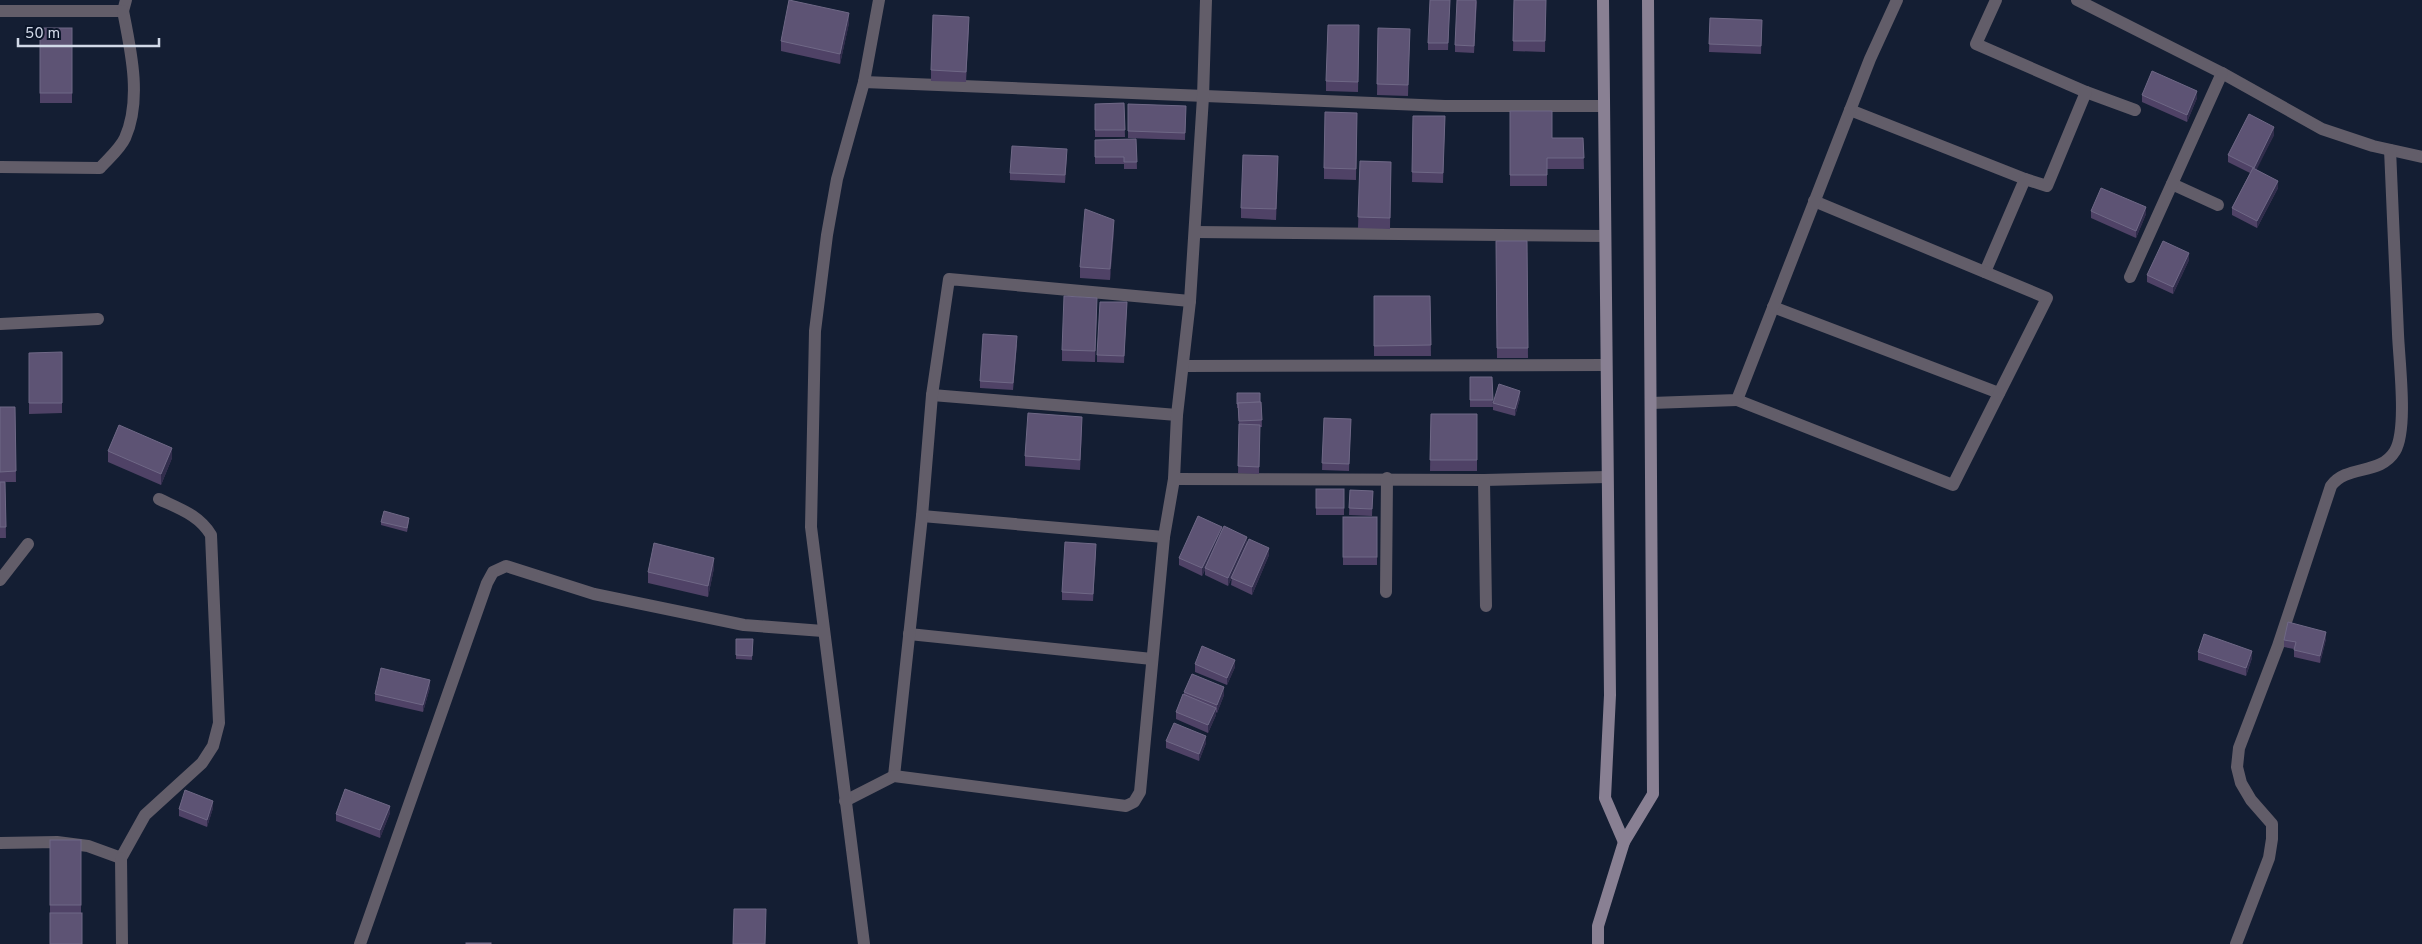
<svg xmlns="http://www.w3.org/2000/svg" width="2422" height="944" viewBox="0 0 2422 944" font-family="Overpass,sans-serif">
	<rect width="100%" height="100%" fill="#141e33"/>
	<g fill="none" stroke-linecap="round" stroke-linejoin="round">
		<g stroke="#625d69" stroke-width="12">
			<polyline points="2077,0 2222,73 2322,129 2373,146 2422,157"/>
			<polyline points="0,11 123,11 126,0"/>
			<polyline points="864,82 1445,106 1603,106"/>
			<polyline points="2086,92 2135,110"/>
			<polyline points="1850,110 2025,179"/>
			<path d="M0,167L100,168C108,159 120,149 125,138C142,100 131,51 123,11"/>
			<polyline points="2172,184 2218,205"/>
			<polyline points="1195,232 1604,236"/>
			<polyline points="1985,272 2025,179 2047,186 2086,92 1976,44 1996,0"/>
			<polyline points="2130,277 2222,73"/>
			<polyline points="1773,307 1999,393"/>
			<polyline points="0,324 98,319"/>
			<polyline points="1184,366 1606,365"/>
			<polyline points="932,395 1177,415"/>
			<polyline points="1737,400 1953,485 2047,298 1814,201"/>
			<polyline points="1651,403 1737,400 1870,59 1897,0"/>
			<polyline points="1174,479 1484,480 1607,477"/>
			<polyline points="1484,480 1486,606"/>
			<polyline points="922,516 1164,537"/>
			<polyline points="0,580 28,544"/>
			<polyline points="1386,592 1387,478"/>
			<polyline points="909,634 1152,659"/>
			<polyline points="894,776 922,516 932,395 949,279 1190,301"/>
			<polyline points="845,801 894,776 1126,806 1134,802 1140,792 1164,537 1174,479 1177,415 1190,301 1203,97 1206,0"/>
			<path d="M0,843L57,842L88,846L121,858L145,815L202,763L213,746L219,723L211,535C199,515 180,509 159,499"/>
			<polyline points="121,858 122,944"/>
			<polyline points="360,944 487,583 493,572 506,566 594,594 744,625 823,631"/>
			<polyline points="864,944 811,527 815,331 827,235 837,179 864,82 879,0"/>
			<path d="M2236,944L2269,858L2272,839V824L2251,800L2241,783L2237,767L2239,748L2278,646L2331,486C2347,464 2380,476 2395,451C2408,429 2399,361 2398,334C2395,272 2393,211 2390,150"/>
		</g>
		<g stroke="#898093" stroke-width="12">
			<polyline points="1603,0 1610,695 1605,798 1624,842"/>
			<polyline points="1598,944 1598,926 1624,842 1653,794 1648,0"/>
		</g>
	</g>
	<g fill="#4f4266">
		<polygon points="1450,0 1448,50 1428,50 1428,43"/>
		<polygon points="1477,0 1474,53 1455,52 1455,45"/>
		<polygon points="1514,0 1546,0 1545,52 1513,51"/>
		<polygon points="1710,18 1762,20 1761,54 1709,52"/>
		<polygon points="849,23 840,64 781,51 781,41"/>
		<polygon points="1359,25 1358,92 1326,91 1326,81"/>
		<polygon points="969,27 966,82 931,81 931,70"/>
		<rect x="40" y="28" width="32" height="75"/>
		<polygon points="1378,28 1410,29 1408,96 1377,95"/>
		<polygon points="2142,95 2197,98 2187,122 2142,102"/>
		<polygon points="1124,103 1125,137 1095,137 1095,104"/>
		<polygon points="1128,104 1186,106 1185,140 1128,138"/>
		<polygon points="1510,111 1552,138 1583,138 1584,169 1547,169 1547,186 1510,186"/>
		<polygon points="1357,113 1356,180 1324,179 1324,168"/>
		<polygon points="1413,116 1445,116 1443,183 1412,182"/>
		<polygon points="2274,135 2256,169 2278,188 2257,228 2232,215 2232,208 2250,173 2228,162 2228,155"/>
		<polygon points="1136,139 1137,169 1124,169 1124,164 1095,164 1095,140"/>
		<polygon points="1067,156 1065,183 1010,180 1010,173"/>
		<polygon points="1360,161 1391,162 1390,229 1358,228"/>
		<polygon points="1278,167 1276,220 1241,218 1241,208"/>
		<polygon points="2091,211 2146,214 2136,238 2091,218"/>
		<polygon points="1114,230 1110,280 1080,278 1080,267"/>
		<polygon points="1496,241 1527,241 1528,358 1497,358"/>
		<polygon points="2189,260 2173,294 2147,282 2147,275"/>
		<polygon points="1374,296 1430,296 1431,356 1374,356"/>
		<polygon points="1127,302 1124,363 1097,362 1097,355"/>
		<polygon points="1097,308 1095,362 1062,361 1062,350"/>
		<polygon points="1017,344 1013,390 980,388 980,381"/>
		<polygon points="29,353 62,403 62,413 29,414"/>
		<polygon points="1470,377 1492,377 1493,407 1470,407"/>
		<polygon points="1237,393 1261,402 1262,427 1260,427 1259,474 1238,473 1239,428 1238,408 1237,408"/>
		<polygon points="1520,398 1515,416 1493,410 1493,403"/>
		<polygon points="0,407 15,407 16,482 5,482 6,538 0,538"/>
		<polygon points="1431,414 1477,414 1477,471 1430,471"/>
		<polygon points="1324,418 1351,419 1349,471 1322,470"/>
		<polygon points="1082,428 1080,470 1025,466 1025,456"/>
		<polygon points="108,451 172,458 161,485 108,462"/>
		<rect x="1316" y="489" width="28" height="26"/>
		<polygon points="1350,490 1373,491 1372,516 1349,515"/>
		<rect x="1343" y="517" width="34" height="48"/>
		<polygon points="409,521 407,532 381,525 381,522"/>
		<polygon points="1222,532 1247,543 1269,555 1252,595 1231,585 1232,577 1228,586 1205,575 1205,570 1202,576 1179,565 1179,558"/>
		<polygon points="1096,551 1093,601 1062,600 1062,592"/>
		<polygon points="714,568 708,597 648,583 648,572"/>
		<polygon points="736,639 753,639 752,660 736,659"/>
		<polygon points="2326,639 2320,663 2294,657 2294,649 2284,647 2284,640"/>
		<polygon points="2198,652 2252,658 2246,676 2198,660"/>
		<polygon points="1195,664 1235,667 1227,685 1195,672"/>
		<polygon points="430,687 423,712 375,701 375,694"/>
		<polygon points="1184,692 1224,695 1217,713 1216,712 1216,715 1208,733 1176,719 1176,712 1184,694"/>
		<polygon points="1166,741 1206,743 1199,761 1166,748"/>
		<polygon points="213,808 207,827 179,816 179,809"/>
		<polygon points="390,813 380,838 336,821 336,814"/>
		<polygon points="50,840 81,840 81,913 50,915"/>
	</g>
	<g fill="#312d4c">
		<polygon points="849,13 849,23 840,64 840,54"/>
		<polygon points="2197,91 2197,98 2187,122 2187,115"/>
		<polygon points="2274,127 2274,135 2254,175 2254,168"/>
		<polygon points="1278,156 1278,167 1276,220 1276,209"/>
		<polygon points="2278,181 2278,188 2257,228 2257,221"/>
		<polygon points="2146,207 2146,214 2136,238 2136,231"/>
		<polygon points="1114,220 1114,230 1110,280 1110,269"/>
		<polygon points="2189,253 2189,260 2173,294 2173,287"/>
		<polygon points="1520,391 1520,398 1515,416 1515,409"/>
		<polygon points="1082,417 1082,428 1080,470 1080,460"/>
		<polygon points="172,448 172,458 161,485 161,474"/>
		<polygon points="1222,527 1222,534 1205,568 1205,570 1202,576 1202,568"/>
		<polygon points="1247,537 1247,544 1228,586 1228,578"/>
		<polygon points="1269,548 1269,555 1252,595 1252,587"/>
		<polygon points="714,558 714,568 708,597 708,586"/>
		<polygon points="2326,632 2326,639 2320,663 2320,656"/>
		<polygon points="2252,651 2252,658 2246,676 2246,668"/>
		<polygon points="1235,660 1235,667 1227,685 1227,678"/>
		<polygon points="430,680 430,687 423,712 423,705"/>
		<polygon points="1224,687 1224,695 1217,713 1217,705"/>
		<polygon points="1216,708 1216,715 1208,733 1208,725"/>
		<polygon points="1206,736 1206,743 1199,761 1199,754"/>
		<polygon points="213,801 213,808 207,827 207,820"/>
		<polygon points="390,806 390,813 380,838 380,830"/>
	</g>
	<g fill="#5d5374" stroke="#6f6886">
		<polygon points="789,0 849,13 840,54 781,41"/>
		<polygon points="1430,0 1450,0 1448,43 1428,43"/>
		<polygon points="1457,0 1476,0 1474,46 1455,45"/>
		<polygon points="1514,0 1546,0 1545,41 1513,41"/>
		<polygon points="933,15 969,17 966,72 931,70"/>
		<polygon points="1710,18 1762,20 1761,46 1709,44"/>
		<polygon points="1328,25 1359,25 1358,82 1326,81"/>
		<rect x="40" y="28" width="32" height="65"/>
		<polygon points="1378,28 1410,29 1408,85 1377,84"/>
		<polygon points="2152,71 2197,91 2187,115 2142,95"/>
		<polygon points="1124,103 1125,130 1095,130 1095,104"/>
		<polygon points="1128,104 1186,106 1185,133 1128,131"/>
		<polygon points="1510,111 1552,111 1552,138 1583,138 1584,158 1547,158 1547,175 1510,175"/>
		<polygon points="1325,112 1357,113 1356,169 1324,168"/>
		<polygon points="2249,114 2274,127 2254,168 2228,155"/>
		<polygon points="1413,116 1445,116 1443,173 1412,172"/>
		<polygon points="1136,139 1137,162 1124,162 1124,157 1095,157 1095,140"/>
		<polygon points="1012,146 1067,149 1065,175 1010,173"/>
		<polygon points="1243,155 1278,156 1276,209 1241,208"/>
		<polygon points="1360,161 1391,162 1390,218 1358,217"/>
		<polygon points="2253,168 2278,181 2257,221 2232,208"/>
		<polygon points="2101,188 2146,207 2136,231 2091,211"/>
		<polygon points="1085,209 1114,220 1110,269 1080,267"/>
		<polygon points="1496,241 1527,241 1528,348 1497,348"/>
		<polygon points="2163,241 2189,253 2173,287 2147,275"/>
		<polygon points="1064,296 1097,298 1095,351 1062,350"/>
		<polygon points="1374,296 1430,296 1431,345 1374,346"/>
		<polygon points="1100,302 1127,302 1124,356 1097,355"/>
		<polygon points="983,334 1017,336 1013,383 980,381"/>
		<polygon points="62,352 62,403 29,403 29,353"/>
		<polygon points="1470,377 1492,377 1493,400 1470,400"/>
		<polygon points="1499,384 1520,391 1515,409 1493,403"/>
		<polygon points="1237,393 1260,393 1260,402 1238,403 1238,404 1237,404"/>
		<polygon points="1261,402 1262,420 1239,421 1238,403"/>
		<polygon points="0,407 15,407 16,471 0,472"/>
		<polygon points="1028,413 1082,417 1080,460 1025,456"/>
		<polygon points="1431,414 1477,414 1477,460 1430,460"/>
		<polygon points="1324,418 1351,419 1349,464 1322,463"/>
		<polygon points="1239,424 1260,425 1259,467 1238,466"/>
		<polygon points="119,425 172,448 161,474 108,451"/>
		<polygon points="0,482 5,482 6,527 0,527"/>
		<rect x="1316" y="489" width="28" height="19"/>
		<polygon points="1350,490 1373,491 1372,509 1349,508"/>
		<polygon points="384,511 409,518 407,528 381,522"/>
		<polygon points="1198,516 1222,527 1202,568 1179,558"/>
		<rect x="1343" y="517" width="34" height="40"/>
		<polygon points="1224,526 1247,537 1228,578 1205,568"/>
		<polygon points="1249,539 1269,548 1252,587 1231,578"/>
		<polygon points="1065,542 1096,544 1093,594 1062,592"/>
		<polygon points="654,543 714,558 708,586 648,572"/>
		<polygon points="2288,622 2326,632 2320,656 2294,650 2296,642 2284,640"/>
		<polygon points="2204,634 2252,651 2246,668 2198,652"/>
		<polygon points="736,639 753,639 752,656 736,655"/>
		<polygon points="1202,646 1235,660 1227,678 1195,664"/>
		<polygon points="381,668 430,680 423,705 375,694"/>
		<polygon points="1192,674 1224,687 1217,705 1184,692"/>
		<polygon points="1183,694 1216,708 1208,725 1176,712"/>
		<polygon points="1174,723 1206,736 1199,754 1166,741"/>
		<polygon points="345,789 390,806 380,830 336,814"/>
		<polygon points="185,790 213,801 207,820 179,809"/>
		<rect x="50" y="840" width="31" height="65"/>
		<polygon points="734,909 766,909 765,944 733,944"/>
		<rect x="50" y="913" width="32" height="31"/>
		<rect x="466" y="943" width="25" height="1"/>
	</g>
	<path d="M18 38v8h141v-8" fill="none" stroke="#d1d9e8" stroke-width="2.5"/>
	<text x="25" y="38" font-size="15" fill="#d1d9e8" stroke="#0b1529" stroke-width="4" paint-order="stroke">50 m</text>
</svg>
